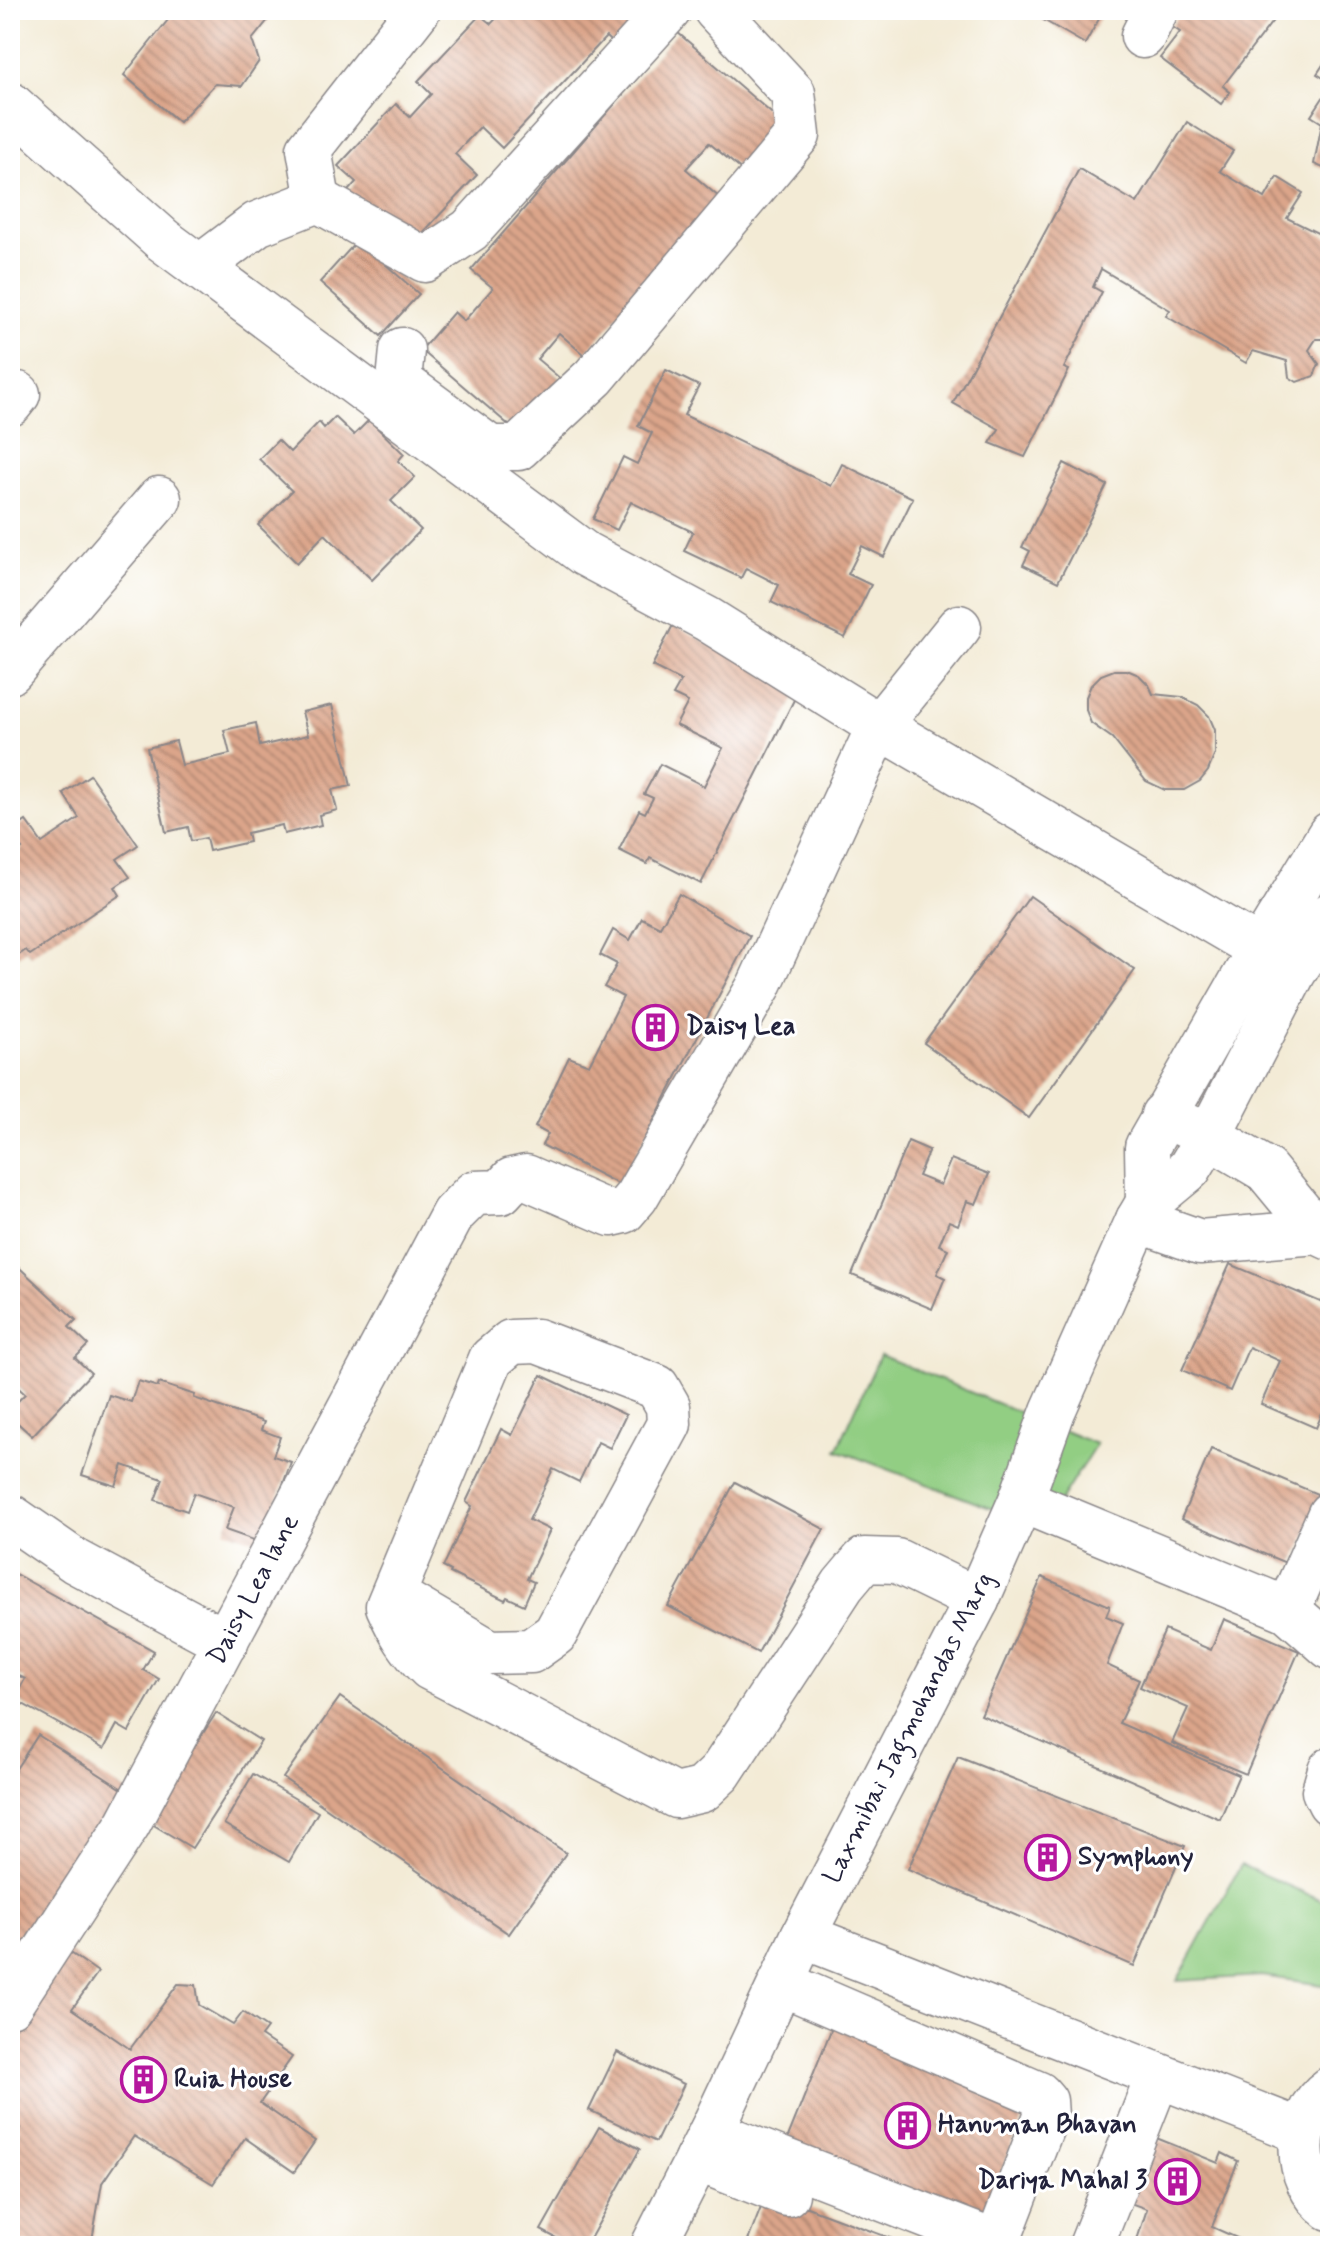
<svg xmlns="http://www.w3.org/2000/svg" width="1340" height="2256" viewBox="0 0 1340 2256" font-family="Mynerve,sans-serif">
	<defs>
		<pattern id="building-back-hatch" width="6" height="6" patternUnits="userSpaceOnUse" patternTransform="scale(2)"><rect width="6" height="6" fill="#dba58a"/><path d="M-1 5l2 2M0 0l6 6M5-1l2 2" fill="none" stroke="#b18672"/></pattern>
	</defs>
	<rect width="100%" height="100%" fill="#fff"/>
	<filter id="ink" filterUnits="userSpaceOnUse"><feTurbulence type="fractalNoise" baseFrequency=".0125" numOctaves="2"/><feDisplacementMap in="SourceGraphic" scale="16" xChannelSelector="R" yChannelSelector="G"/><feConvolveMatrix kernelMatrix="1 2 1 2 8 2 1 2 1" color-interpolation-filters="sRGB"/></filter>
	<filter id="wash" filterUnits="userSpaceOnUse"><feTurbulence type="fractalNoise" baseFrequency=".006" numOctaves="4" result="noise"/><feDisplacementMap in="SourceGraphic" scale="32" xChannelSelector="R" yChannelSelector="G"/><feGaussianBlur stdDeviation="1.8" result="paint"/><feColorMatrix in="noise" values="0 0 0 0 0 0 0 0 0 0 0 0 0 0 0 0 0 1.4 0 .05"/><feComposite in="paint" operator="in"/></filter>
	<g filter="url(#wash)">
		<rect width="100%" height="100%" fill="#f3ebd6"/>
		<g fill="#92ce83" stroke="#5a785f" stroke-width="2">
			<polygon points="880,1355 1096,1444 1043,1528 837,1450"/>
			<polygon points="1241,1865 1330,1904 1330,1986 1262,1976 1177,1981"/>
		</g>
		<g id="blocks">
			<g fill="url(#building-back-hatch)">
				<polygon points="176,10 276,10 252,40 259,61 242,86 215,84 179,122 124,75"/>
				<polygon points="504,10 663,10 623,53 606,37 502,148 480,127 455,154 477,175 420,236 405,223 394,234 348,191 356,182 338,166 396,104 410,117 431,94 418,81 480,15 491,24"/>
				<polygon points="1026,10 1104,10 1085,44"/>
				<polygon points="1183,10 1281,10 1223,86 1230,92 1221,104 1160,58 1180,32 1171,26"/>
				<polygon points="677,32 784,124 743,171 709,143 686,169 720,198 584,355 559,333 537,359 562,380 517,432 421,350 454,312 464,321 493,288 471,270"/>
				<polygon points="1330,54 1330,82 1317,74"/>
				<polygon points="1330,87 1330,171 1314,164 1322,123 1311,116"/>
				<polygon points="1187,122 1233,151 1220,171 1265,198 1277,177 1303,193 1287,218 1330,239 1330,336 1328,339 1316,339 1309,350 1319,364 1314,376 1297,382 1289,377 1287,361 1253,351 1246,363 1166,316 1170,310 1101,269 1093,287 1102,292 1064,368 1069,370 1025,457 990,443 999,429 953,403 1079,169 1137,203"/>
				<polygon points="358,240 419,294 381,336 320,282"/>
				<polygon points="10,298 20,300 13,336 10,335"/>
				<polygon points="666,370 699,386 684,415 831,486 842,464 913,498 884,557 862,546 848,574 871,585 845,638 771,602 779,585 746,568 741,578 684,551 693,532 631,502 617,530 593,519 623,457 637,464 652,433 638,426"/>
				<polygon points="335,417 354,435 369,420 404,454 398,461 415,477 391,501 421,530 372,580 325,534 297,563 258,525 292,491 259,459 278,440 290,452 319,422 324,428"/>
				<polygon points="1064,463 1107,485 1058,582 1023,565 1030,551 1022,547"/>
				<polygon points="673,625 800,688 701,884 650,858 647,864 619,850 639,810 645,813 653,798 644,794 660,764 704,786 723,748 676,725 688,702 673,695 681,681 652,666"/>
				<polygon points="1114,670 1127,670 1139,675 1149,685 1153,694 1182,697 1198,705 1209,716 1215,730 1215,754 1208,771 1200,781 1184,790 1165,790 1146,781 1112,738 1091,723 1086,710 1086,697 1091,685 1101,675"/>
				<polygon points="332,705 351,786 332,790 337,810 319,815 321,825 284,834 282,825 247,833 249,842 209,851 206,838 191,841 188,827 166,832 147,748 176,741 182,765 230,754 224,730 256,723 260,746 308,735 302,712"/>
				<polygon points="90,775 138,845 117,859 130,877 115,887 120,895 30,955 26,950 10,961 10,857 22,849 10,832 26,821 42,843 79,818 63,793"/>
				<polygon points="679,894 750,936 620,1185 542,1145 548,1134 535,1127 569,1057 589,1065 623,997 604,987 617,964 600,955 613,930 630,940 642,918 660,927"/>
				<polygon points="1030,896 1135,970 1029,1118 924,1043"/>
				<polygon points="908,1141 929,1150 918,1176 940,1185 951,1159 989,1174 976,1204 967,1201 958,1225 949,1221 939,1245 948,1249 937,1274 945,1278 932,1309 852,1275"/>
				<polygon points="10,1259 76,1320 69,1327 88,1345 75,1358 91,1373 32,1436 10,1416 10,1409 25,1394 10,1380"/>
				<polygon points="1230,1264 1330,1306 1330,1396 1316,1428 1261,1404 1280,1361 1249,1347 1230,1391 1182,1370"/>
				<polygon points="541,1375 626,1415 610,1448 598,1442 579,1482 553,1469 529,1520 550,1530 527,1579 534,1582 524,1605 507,1597 505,1600 450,1573 451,1571 443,1567 472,1506 466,1502 501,1429 512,1435"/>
				<polygon points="138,1381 158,1387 159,1383 195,1395 194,1398 264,1422 261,1430 280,1437 273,1456 291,1462 262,1543 225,1530 234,1507 194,1493 187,1511 155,1500 163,1479 123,1465 116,1486 82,1475 109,1395 131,1402"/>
				<polygon points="1211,1449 1322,1496 1293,1566 1181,1519"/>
				<polygon points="735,1482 824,1529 758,1653 668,1606"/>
				<polygon points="10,1571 154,1651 143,1670 159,1679 129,1732 117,1725 104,1749 14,1699 25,1679 10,1671"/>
				<polygon points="1042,1577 1110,1606 1106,1616 1123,1623 1107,1665 1139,1680 1119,1723 1239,1775 1220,1819 981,1715"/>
				<polygon points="1224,1619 1299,1651 1246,1774 1172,1743 1188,1708 1140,1687 1165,1630 1211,1650"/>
				<polygon points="340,1697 566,1853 509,1934 283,1778"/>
				<polygon points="216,1713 261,1741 192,1848 147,1821"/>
				<polygon points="38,1735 130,1794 10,1979 10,1778"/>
				<polygon points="958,1757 1185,1846 1134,1966 908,1869"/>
				<polygon points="253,1774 318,1812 289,1862 224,1824"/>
				<polygon points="55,1942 98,1972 72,2009 130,2049 178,1984 196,1985 199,2005 233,2025 243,2012 267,2028 261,2036 292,2057 260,2103 315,2141 294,2172 245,2138 213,2184 134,2136 102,2183 91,2246 41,2246 10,2240 10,2141 20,2128 10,2122 10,2011"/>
				<polygon points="833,2025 1029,2102 981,2225 784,2147"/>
				<polygon points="617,2052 684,2084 656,2142 589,2110"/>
				<polygon points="599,2127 640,2149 586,2246 571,2246 541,2230"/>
				<polygon points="1144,2133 1218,2163 1222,2153 1238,2161 1212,2227 1255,2246 1135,2246 1147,2209 1119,2199"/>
				<polygon points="767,2192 911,2246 746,2246"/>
			</g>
		</g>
	</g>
	<g filter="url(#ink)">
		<use href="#blocks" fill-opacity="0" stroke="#8a8688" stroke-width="2"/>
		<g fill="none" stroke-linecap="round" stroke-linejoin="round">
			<defs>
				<g id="minor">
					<polyline points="1143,36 1156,10"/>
					<polyline points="10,104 163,240 585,554 707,619 879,726 1260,949 1290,969"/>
					<polyline points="318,200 425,260 470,230 669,10"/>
					<polyline points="318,200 309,149 418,10"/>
					<polyline points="200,267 257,224 318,200"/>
					<polyline points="402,350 399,381 490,448 518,448 594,377 798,135 793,93 716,10"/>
					<polyline points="10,404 18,394"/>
					<polyline points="10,672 159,499"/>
					<polyline points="1163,1115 1209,1136 1266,1170 1317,1232"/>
					<polyline points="1138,1220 1200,1242 1317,1232 1330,1238"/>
					<polyline points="1021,1500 1288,1610 1330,1647"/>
					<polyline points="10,1516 75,1561 226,1642"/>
					<path d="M393,1595L490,1652L531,1651L555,1634L669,1424L668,1406L657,1387L537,1341L511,1342L491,1359L388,1606C399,1631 410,1649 430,1668L676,1796L702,1790L720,1773L843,1585L864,1560L897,1561L977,1600"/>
					<polyline points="1288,1610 1330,1514"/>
					<polyline points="1330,1770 1324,1791 1330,1803"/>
					<polyline points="803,1936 1303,2132"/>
					<polyline points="10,2005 128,1824 453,1214 474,1193 501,1192 512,1180 526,1177 611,1214 624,1211 636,1197 759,986 879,726 959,627"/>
					<path d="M1330,2089C1292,2116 1292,2181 1330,2208"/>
					<polyline points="711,2132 983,2238 997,2236 1002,2230 1046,2116 1045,2101 1039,2094 781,1983"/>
					<polyline points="697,2159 787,2194"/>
					<polyline points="1091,2246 1158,2076"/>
				</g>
				<g id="major">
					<polyline points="1148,1203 1147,1147 1260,949 1330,834"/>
					<polyline points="653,2246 711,2132 803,1936 977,1600 1021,1500 1053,1411 1138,1220 1148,1203 1189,1169 1209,1136 1294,972 1330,915"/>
				</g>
			</defs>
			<use href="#minor" stroke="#8a8688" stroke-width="47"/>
			<use href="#major" stroke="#8a8688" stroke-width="47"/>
			<use href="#minor" stroke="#fff" stroke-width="44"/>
			<use href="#major" stroke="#fff" stroke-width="44"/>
		</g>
	</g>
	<defs>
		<symbol id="building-ring" viewBox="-11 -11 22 22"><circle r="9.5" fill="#fff" stroke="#b5179e" stroke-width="1.5"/><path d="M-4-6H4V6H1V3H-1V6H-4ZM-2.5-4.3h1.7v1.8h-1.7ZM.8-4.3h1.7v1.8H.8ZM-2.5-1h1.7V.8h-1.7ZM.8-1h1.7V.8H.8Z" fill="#b5179e"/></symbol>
	</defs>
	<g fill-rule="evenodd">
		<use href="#building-ring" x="630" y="1002" width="51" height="51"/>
		<use href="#building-ring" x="1022" y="1832" width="51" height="51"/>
		<use href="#building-ring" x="118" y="2054" width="51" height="51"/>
		<use href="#building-ring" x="882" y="2100" width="51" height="51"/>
		<use href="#building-ring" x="1152" y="2156" width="51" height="51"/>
	</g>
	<g text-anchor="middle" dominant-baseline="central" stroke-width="6" stroke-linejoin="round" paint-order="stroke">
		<g font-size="26" font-weight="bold" fill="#22223b" stroke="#fff" text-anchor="start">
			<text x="686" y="1027">Daisy Lea</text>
			<text x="1078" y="1857">Symphony</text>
			<text x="174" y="2080">Ruia House</text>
			<text x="938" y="2125">Hanuman Bhavan</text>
			<text x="1147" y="2181" text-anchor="end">Dariya Mahal 3</text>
		</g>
		<g font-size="26" fill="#22223b" stroke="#fff">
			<text transform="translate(254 1590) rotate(-62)">Daisy Lea lane</text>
			<text transform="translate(909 1728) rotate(-63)">Laxmibai Jagmohandas Marg</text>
		</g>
	</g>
	<rect width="1340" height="2256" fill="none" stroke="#fff" stroke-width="40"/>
</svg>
